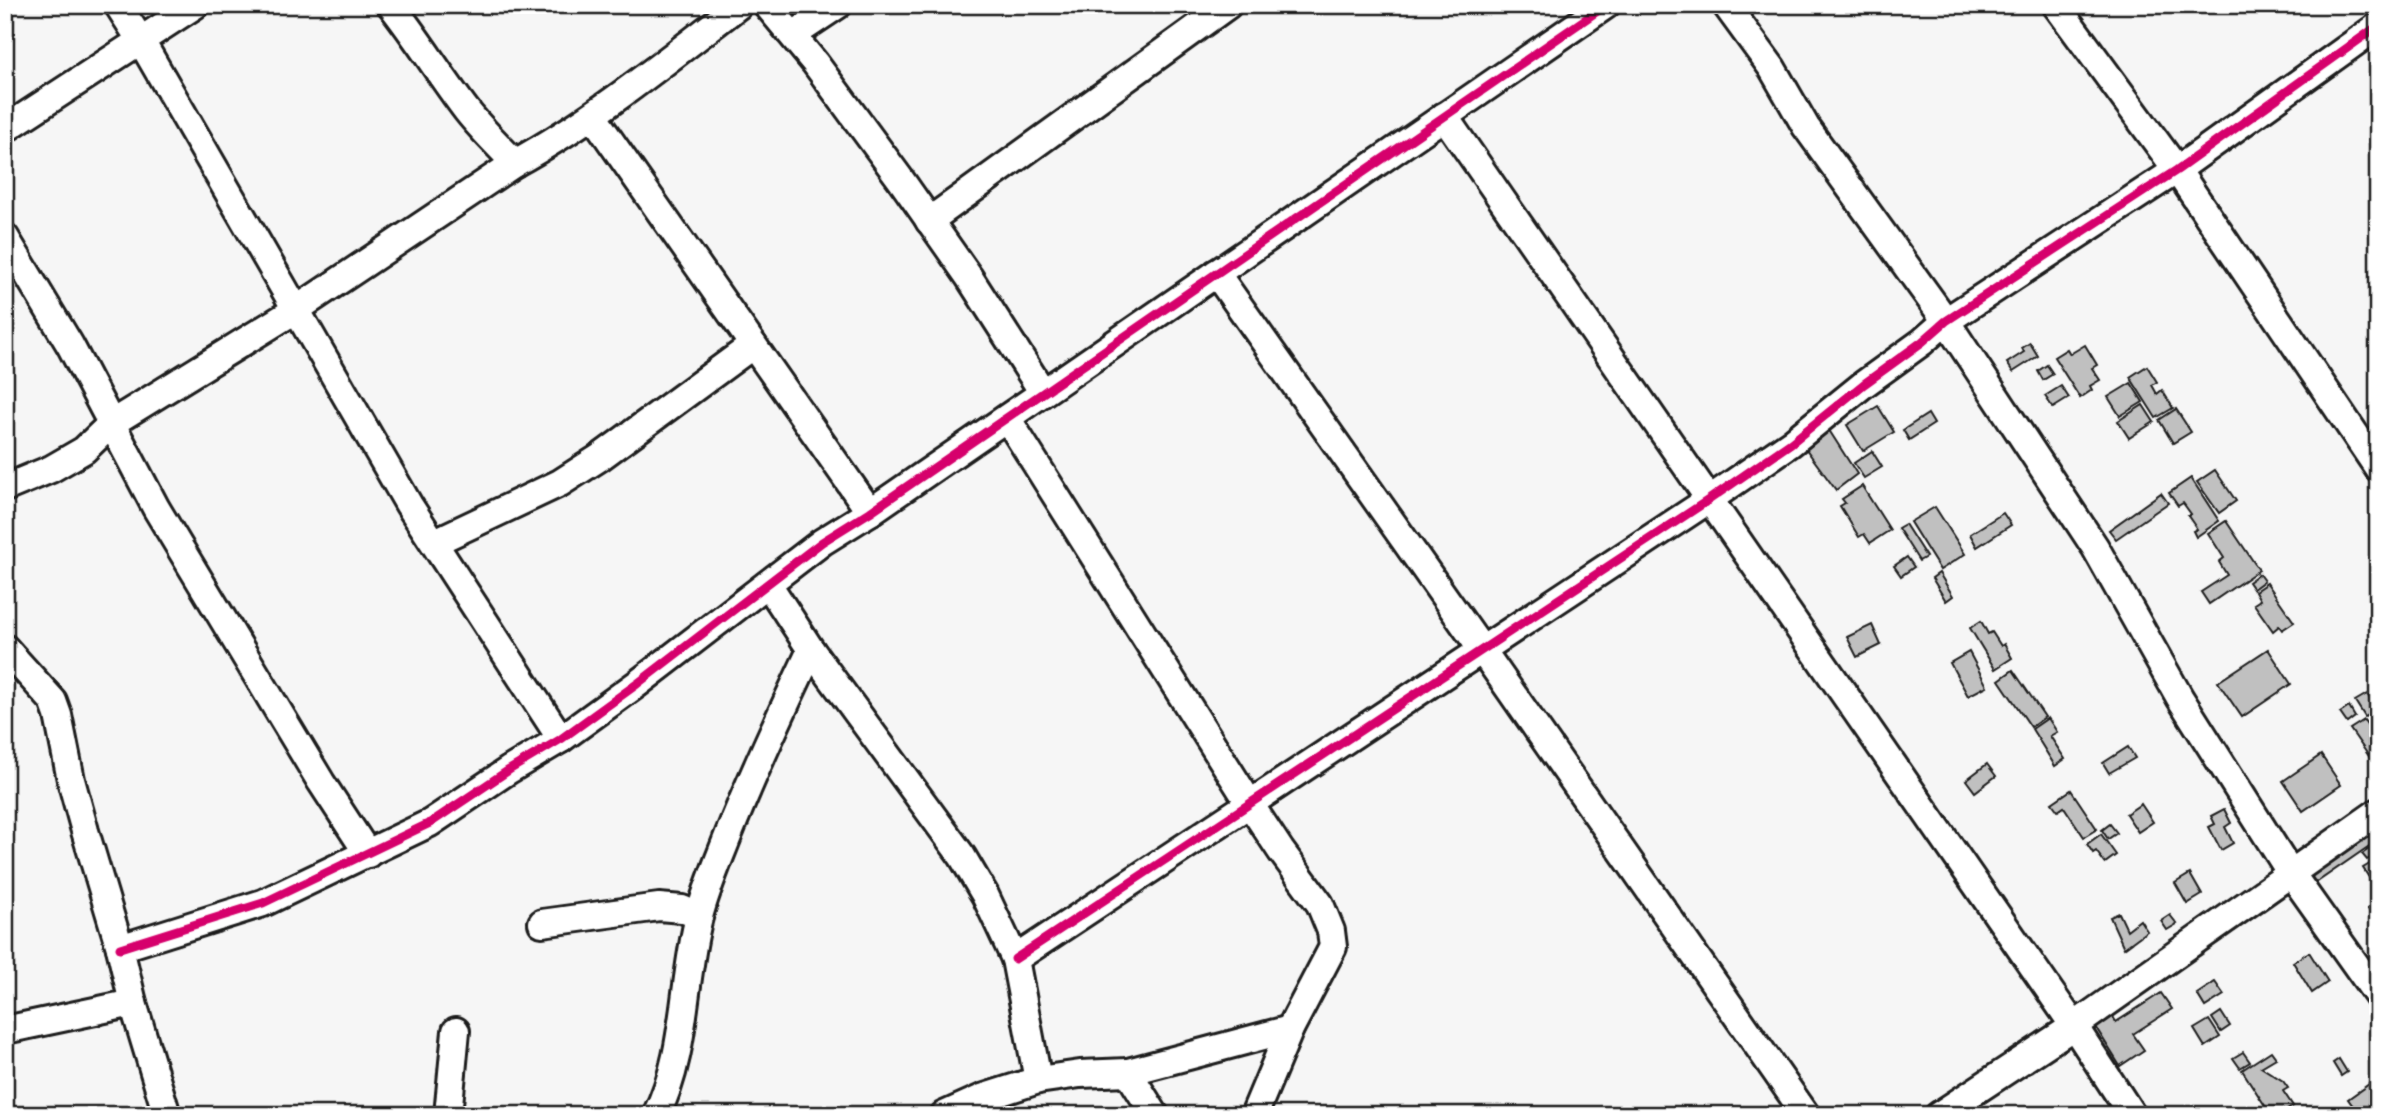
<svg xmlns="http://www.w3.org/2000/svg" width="2383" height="1120" viewBox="0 0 2383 1120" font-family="'Patrick Hand',sans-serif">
	<rect width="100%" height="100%" fill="#f6f6f6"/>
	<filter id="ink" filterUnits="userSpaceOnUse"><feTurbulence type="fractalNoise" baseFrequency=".0143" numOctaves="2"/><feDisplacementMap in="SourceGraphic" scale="14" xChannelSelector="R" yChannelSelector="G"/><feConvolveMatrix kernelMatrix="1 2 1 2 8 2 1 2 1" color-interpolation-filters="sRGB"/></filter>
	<g filter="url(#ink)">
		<g fill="#c0c0c0" stroke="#1c1c1c" stroke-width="2">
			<polygon points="2030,343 2038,356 2013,372 2007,363 2024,352 2022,348"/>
			<polygon points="2085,345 2097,365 2092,368 2100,380 2090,386 2092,390 2080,398 2054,357 2067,349 2070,354"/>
			<polygon points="2047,365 2053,374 2043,380 2038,371"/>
			<polygon points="2147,366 2157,382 2152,385 2157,394 2162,390 2173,408 2156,418 2130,377"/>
			<polygon points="2131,383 2143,402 2120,416 2108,397"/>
			<polygon points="2061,386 2069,398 2053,408 2045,396"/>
			<polygon points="2143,405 2154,422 2129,438 2118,421"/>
			<polygon points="1878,406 1894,432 1863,451 1847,425"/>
			<polygon points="2176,409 2191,432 2173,443 2159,420"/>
			<polygon points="1928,414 1934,424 1909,440 1903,430"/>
			<polygon points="1827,427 1857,474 1836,490 1803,445"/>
			<polygon points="1872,451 1882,467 1864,478 1854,463"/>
			<polygon points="2215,470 2236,501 2219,513 2197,482"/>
			<polygon points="2191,478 2219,521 2196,537 2193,531 2197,529 2188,516 2191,514 2183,503 2178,506 2169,493"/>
			<polygon points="1862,486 1890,530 1870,543 1864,534 1859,537 1840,506 1845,503 1842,499"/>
			<polygon points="2161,493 2168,503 2116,539 2109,530"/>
			<polygon points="1935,507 1965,554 1940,570 1910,522"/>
			<polygon points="2003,513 2011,525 1977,547 1970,534"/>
			<polygon points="2226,521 2259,570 2209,604 2201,592 2227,575 2219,562 2224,558 2208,533"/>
			<polygon points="1905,524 1926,557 1919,561 1898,528"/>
			<polygon points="1907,557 1914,567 1901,576 1894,566"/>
			<polygon points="1939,573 1953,596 1946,601 1932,578"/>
			<polygon points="2259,574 2264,581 2253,589 2248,582"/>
			<polygon points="2267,583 2294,622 2282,630 2279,626 2273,631 2254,604 2260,600 2255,591"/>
			<polygon points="1981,621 1988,634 1992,632 2001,646 2004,644 2012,658 1995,669 1970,628"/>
			<polygon points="1872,625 1881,645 1857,657 1847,637"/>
			<polygon points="2268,649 2291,684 2242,717 2218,682"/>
			<polygon points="1969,652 1987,686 1968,696 1950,663"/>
			<polygon points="2013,670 2045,717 2031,727 1999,680"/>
			<polygon points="2367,694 2377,710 2365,717 2355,701"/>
			<polygon points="2349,707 2355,717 2347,723 2340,713"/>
			<polygon points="2048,718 2057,732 2050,736 2065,759 2055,766 2032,729"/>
			<polygon points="2364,720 2378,740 2378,759 2373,762 2350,729"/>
			<polygon points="2128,747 2135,758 2109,773 2103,763"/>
			<polygon points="2321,755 2341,785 2303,811 2283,781"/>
			<polygon points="1987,764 1996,776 1975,792 1966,780"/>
			<polygon points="2071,790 2097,829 2084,837 2064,807 2058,811 2052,803"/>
			<polygon points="2141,804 2153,822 2138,832 2126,814"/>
			<polygon points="2224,809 2231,823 2225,827 2233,843 2221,850 2209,827 2215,824 2211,816"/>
			<polygon points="2110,824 2117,833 2108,839 2102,830"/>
			<polygon points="2378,827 2378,840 2307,889 2301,880"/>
			<polygon points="2101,834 2116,855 2105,863 2096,851 2093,853 2087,844"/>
			<polygon points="2378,843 2378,853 2367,860 2362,854"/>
			<polygon points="2378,859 2378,881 2373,884 2363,868"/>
			<polygon points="2190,874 2202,895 2187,904 2175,883"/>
			<polygon points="2378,903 2378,923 2368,909"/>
			<polygon points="2119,913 2127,930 2140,920 2147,931 2124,948 2110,917"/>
			<polygon points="2170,915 2177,924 2167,930 2161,921"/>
			<polygon points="2309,952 2328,982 2312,993 2293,962"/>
			<polygon points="2215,982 2224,995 2205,1007 2197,994"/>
			<polygon points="2161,993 2172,1009 2133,1034 2144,1050 2120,1066 2095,1026 2112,1015 2116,1022"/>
			<polygon points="2221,1012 2230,1026 2221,1032 2212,1018"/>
			<polygon points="2209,1020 2220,1037 2205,1047 2194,1029"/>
			<polygon points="2271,1051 2276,1058 2261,1067 2283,1081 2288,1088 2283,1091 2293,1106 2280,1115 2271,1115 2242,1070"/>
			<polygon points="2243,1052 2250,1062 2240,1068 2233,1058"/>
			<polygon points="2339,1059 2347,1072 2341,1076 2333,1063"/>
			<polygon points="2372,1082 2378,1090 2378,1115 2356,1115 2358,1113 2348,1099"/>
		</g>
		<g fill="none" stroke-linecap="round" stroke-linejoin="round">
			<defs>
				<g id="minor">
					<polyline points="118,5 141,41 409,505 561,739"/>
					<path d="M391,5C418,39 441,77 467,111C482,130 499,146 515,163"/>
					<polyline points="767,5 815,63 901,180 969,277 1042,391"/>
					<polyline points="1726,5 1772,68 1806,127 1946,321 2095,547 2180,698 2290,872 2378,996"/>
					<polyline points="2056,5 2177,170 2378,468"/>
					<polyline points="793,35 838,5"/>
					<polyline points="593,116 870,512"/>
					<polyline points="1444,116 2074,1026 2132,1115"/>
					<polyline points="5,129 195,5"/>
					<polyline points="929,221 1228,5"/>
					<polyline points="5,237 70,345 156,508 321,782 368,854"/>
					<polyline points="1216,273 1482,650 1806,1115"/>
					<polyline points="1007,418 1250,804 1281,851 1320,904 1331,931 1333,947 1290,1029 1254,1115"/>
					<path d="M5,488L51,469L84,450L112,423L297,309L515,163C595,119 666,61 739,5"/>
					<polyline points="435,542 560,483 599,458 753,345"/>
					<polyline points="768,584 811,650 962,856 985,895 1015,959 1038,1080"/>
					<polyline points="5,648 53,701 58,715 71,780 85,831 120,948 133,1003 167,1115"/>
					<polyline points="542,923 659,907 682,909 699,916"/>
					<polyline points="120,948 263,903 430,823 509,770 561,739 637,684 822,542 870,512 1606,5"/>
					<polyline points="1015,959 1710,499 1791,443 1864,384 1922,342 1946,321 2177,170 2378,26"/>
					<polyline points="5,1030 133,1003"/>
					<polyline points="1128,1072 1155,1115"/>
					<polyline points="448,1115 456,1031"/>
					<path d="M656,1115C687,1054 682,982 699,917C706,889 718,862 728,836C753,773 782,711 811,650"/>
					<polyline points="944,1115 982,1098 1038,1080 1080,1074 1128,1072 1290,1029"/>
					<polyline points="1939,1115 2074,1026 2378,812"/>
				</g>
			</defs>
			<use href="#minor" stroke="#1c1c1c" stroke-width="32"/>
			<use href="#minor" stroke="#fff" stroke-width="26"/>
			<defs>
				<g id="cycleway">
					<polyline points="120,948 263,903 430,823 509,770 561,739 637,684 822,542 870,512 1606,5"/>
					<polyline points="1015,959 1710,499 1791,443 1864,384 1922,342 1946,321 2177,170 2378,26"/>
				</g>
			</defs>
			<use href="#cycleway" stroke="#fff" stroke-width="13"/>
			<use href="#cycleway" stroke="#d6006c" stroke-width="9"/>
		</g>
	</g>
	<rect width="2383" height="1120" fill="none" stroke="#fff" stroke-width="28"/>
	<rect x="14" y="14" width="2355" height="1092" fill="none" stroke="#1c1c1c" stroke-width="2.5" filter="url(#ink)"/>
</svg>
